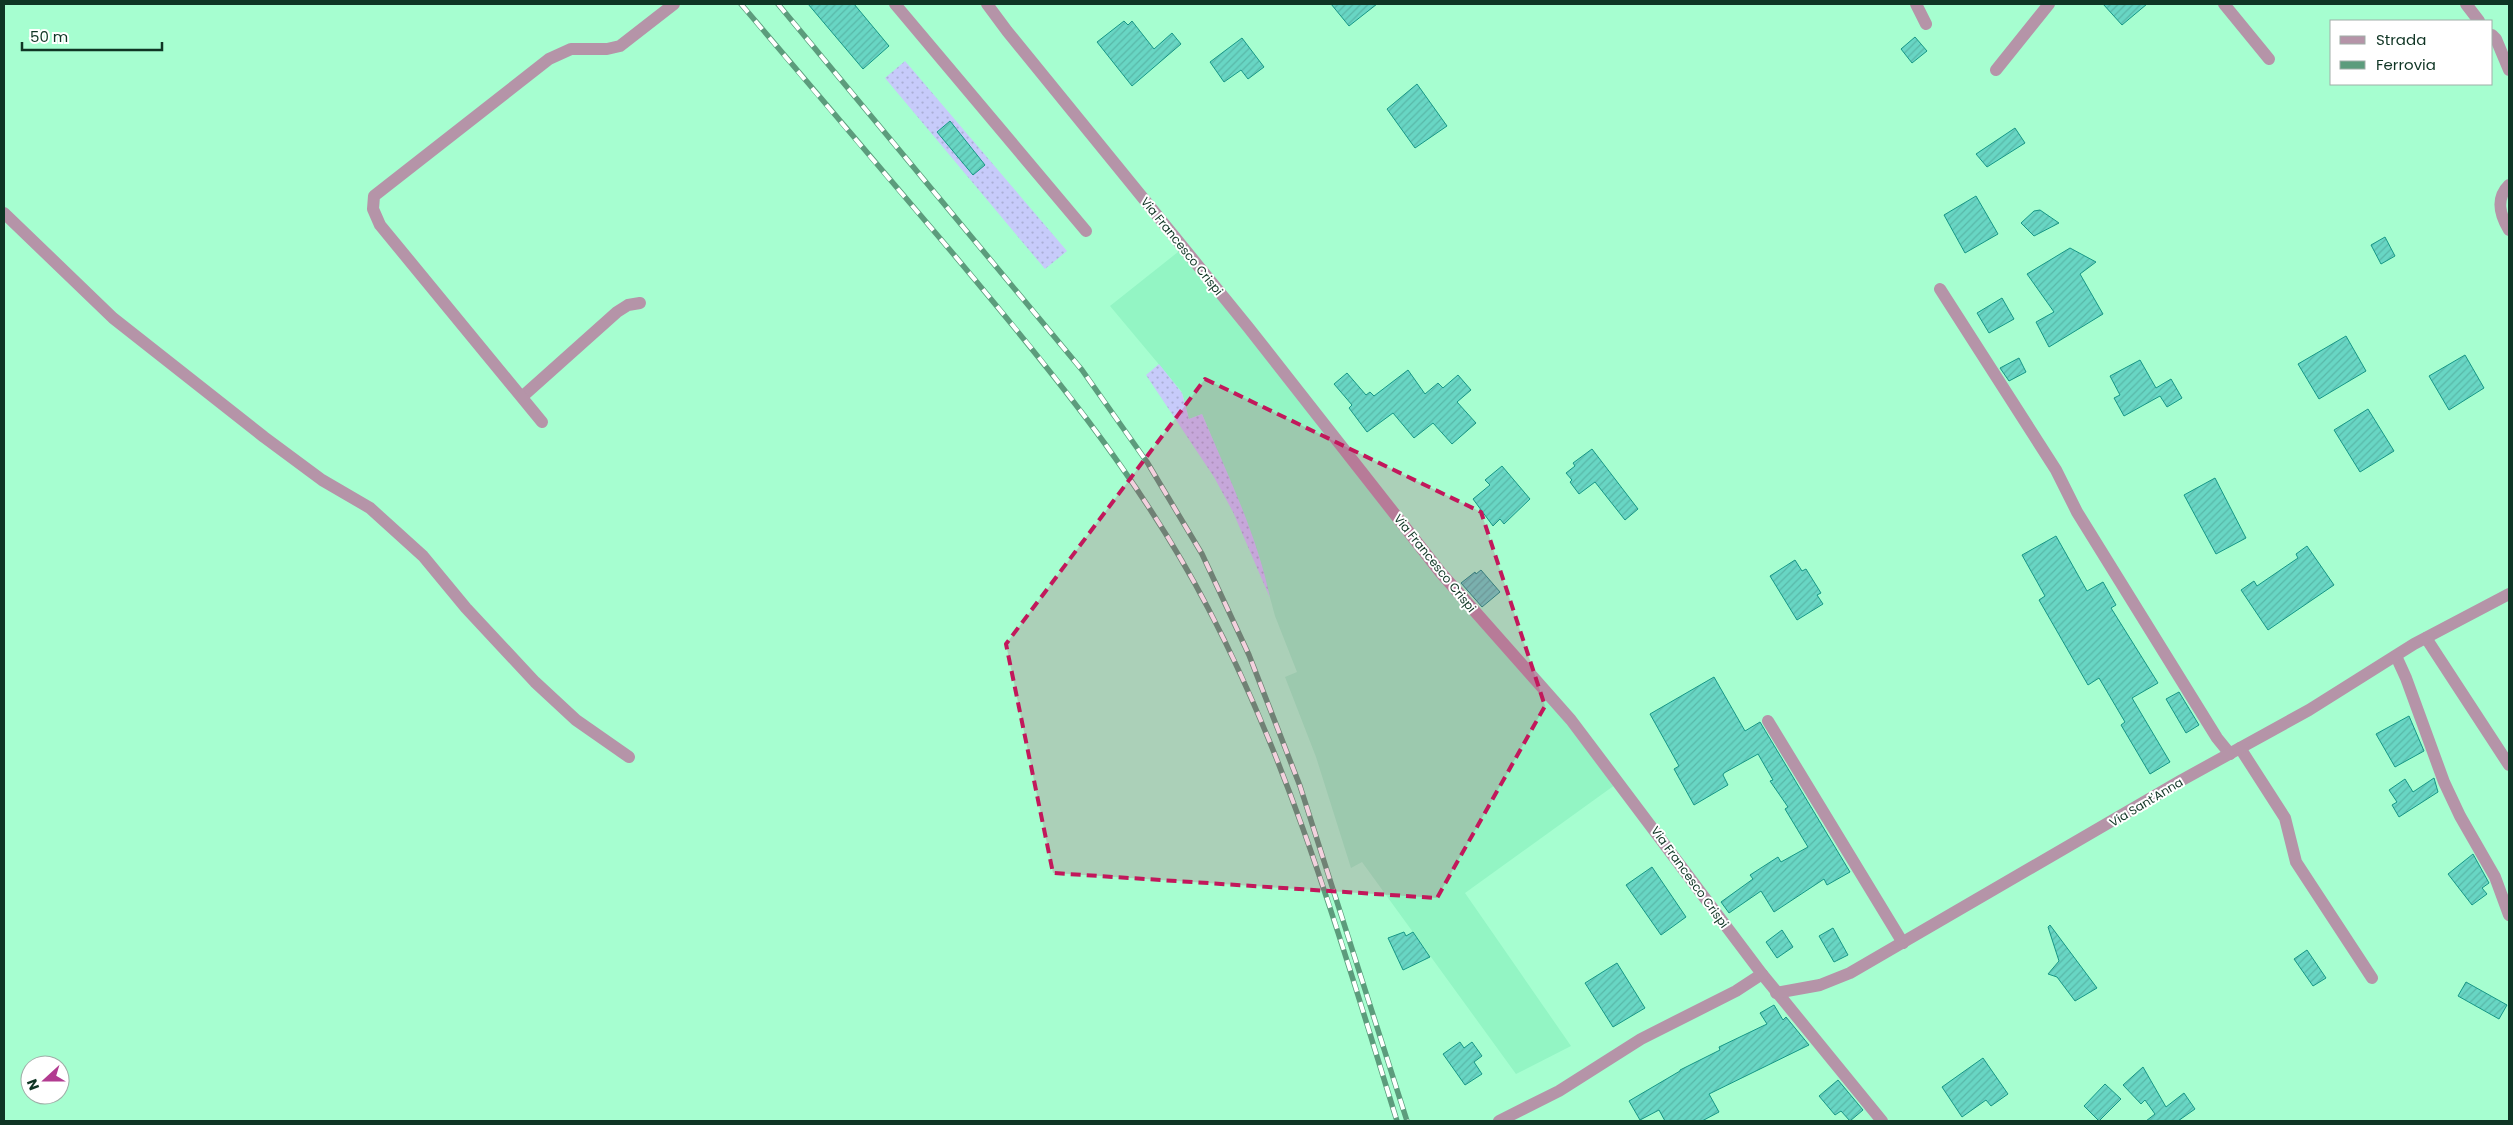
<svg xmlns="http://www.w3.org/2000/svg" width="2513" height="1125" viewBox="0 0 2513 1125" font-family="Poppins,sans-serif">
	<defs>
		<pattern id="grass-dots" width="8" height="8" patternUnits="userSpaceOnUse" patternTransform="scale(1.25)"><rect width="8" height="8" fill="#c7cbfa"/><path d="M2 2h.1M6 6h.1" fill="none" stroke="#aaafd6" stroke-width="1.8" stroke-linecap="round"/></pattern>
		<pattern id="building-hatch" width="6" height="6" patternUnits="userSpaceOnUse" patternTransform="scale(1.25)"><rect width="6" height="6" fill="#68d6c4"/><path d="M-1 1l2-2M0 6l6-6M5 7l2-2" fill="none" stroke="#59b8a8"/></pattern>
	</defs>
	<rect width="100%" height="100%" fill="#a6fed0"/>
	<polygon fill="#93f5c4" points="1183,248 1619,782 1465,893 1571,1046 1516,1074 1362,862 1351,868 1316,757 1285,677 1297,672 1275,616 1259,557 1241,507 1202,414 1189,419 1182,392 1110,306"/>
	<g fill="url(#grass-dots)">
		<polygon points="905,61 1067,251 1045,269 885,78"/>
		<path d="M1159,364L1182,393L1189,419L1202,414C1227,474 1257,534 1270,598L1233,512L1214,477L1146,375Z"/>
	</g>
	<g fill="url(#building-hatch)" stroke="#169786">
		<polygon points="808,4 854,4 889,46 863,69"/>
		<polygon points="1331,4 1377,4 1349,26"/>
		<polygon points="2103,4 2147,4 2122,25"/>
		<polygon points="1124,21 1128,25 1132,21 1154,49 1172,33 1181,44 1132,86 1097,42"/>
		<polygon points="1915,37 1927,51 1912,63 1901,49"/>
		<polygon points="1242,38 1264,67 1248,79 1241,70 1224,82 1210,62"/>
		<polygon points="1417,84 1447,126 1415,148 1387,109"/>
		<polygon points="950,121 985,165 973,175 937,132"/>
		<polygon points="2015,128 2025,143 1987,167 1976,154"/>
		<polygon points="1976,196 1998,234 1965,253 1944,215"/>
		<polygon points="2040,210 2059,223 2034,236 2021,223 2034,211"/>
		<polygon points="2385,237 2395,256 2381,264 2371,245"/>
		<polygon points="2070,248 2096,262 2080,274 2103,314 2049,347 2036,322 2054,312 2027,274"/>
		<polygon points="2002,298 2014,319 1989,333 1977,313"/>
		<polygon points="2346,336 2366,371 2319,399 2298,364"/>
		<polygon points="2465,355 2484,388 2449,410 2429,376"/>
		<polygon points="2019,358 2026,372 2009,381 2000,368"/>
		<polygon points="2140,360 2156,388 2171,379 2182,398 2167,407 2160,396 2124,416 2114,398 2120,395 2110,376"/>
		<polygon points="1408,370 1425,394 1438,383 1443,388 1458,375 1471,390 1457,402 1476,423 1452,444 1433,423 1414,438 1393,413 1367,432 1349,408 1352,405 1334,384 1347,373 1366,395 1370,392 1374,396"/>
		<polygon points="2368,409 2394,451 2360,472 2334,430"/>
		<polygon points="1592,449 1638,509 1625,520 1595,482 1579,494 1570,482 1572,480 1566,473 1575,466 1573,463"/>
		<polygon points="1502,466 1530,499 1504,524 1500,519 1493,526 1473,499 1490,485 1485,480"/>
		<polygon points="2215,478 2246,538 2216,554 2184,495"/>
		<polygon points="2056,536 2087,591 2103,582 2116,605 2111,608 2158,683 2132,698 2170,762 2150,774 2121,725 2125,722 2099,678 2088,685 2039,600 2045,596 2022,555"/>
		<polygon points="2307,546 2334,585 2268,630 2241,590 2254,581 2257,586 2298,558 2296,554"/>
		<polygon points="1795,560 1802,571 1806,569 1821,593 1817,595 1823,604 1797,620 1770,576"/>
		<polygon points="1481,570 1500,592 1482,607 1461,583 1475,572 1476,574"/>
		<polygon points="1714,677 1745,731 1760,722 1850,872 1827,885 1824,879 1774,912 1761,891 1729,913 1721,902 1753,879 1750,875 1778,857 1781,862 1808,847 1785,809 1788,807 1770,781 1773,780 1758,754 1724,773 1723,775 1728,785 1694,805 1674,769 1679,766 1650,714"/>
		<polygon points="2179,692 2199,725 2186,733 2166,699"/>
		<polygon points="2409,716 2424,751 2395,767 2376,734"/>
		<polygon points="2434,778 2438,792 2399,817 2392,805 2397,802 2389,790 2405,779 2413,792"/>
		<polygon points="2473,854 2489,883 2482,888 2487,894 2472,905 2448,874"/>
		<polygon points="1652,867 1686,917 1661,935 1626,885"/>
		<polygon points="2050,925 2097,988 2075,1001 2057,977 2048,974 2059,961 2048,927"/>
		<polygon points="1833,928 1848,955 1834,962 1819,936"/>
		<polygon points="1782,930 1793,947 1777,958 1766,942"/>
		<polygon points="1404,932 1406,936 1413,932 1430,957 1403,970 1388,938"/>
		<polygon points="2307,950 2326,978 2313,986 2294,959"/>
		<polygon points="1617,963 1645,1008 1613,1027 1585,983"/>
		<polygon points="2466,982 2507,1005 2499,1019 2458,996"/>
		<polygon points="1774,1005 1783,1020 1786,1017 1809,1045 1709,1094 1719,1112 1702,1121 1665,1121 1659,1110 1640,1120 1629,1101 1680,1071 1680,1070 1720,1050 1719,1047 1767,1024 1760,1013"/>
		<polygon points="1460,1042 1464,1048 1472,1042 1482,1056 1474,1062 1482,1074 1465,1085 1443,1054"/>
		<polygon points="1983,1058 2008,1094 1991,1106 1986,1100 1962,1117 1942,1087"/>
		<polygon points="2143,1067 2166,1107 2184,1093 2195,1109 2178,1121 2146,1121 2155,1114 2145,1100 2141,1104 2123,1085"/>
		<polygon points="1838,1080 1863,1110 1850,1121 1841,1111 1835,1115 1819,1096"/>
		<polygon points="2105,1084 2121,1099 2099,1121 2084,1106"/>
	</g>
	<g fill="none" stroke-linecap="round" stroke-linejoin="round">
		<g stroke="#b594a8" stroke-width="12">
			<polyline points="895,4 1086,231"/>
			<polyline points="987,4 1007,31 1248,327 1441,573 1571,720 1762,974 1882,1121"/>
			<polyline points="1916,4 1926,24"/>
			<polyline points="2224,4 2269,59"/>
			<polyline points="2466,4 2479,21"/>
			<polyline points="2492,35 2496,39 2509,70"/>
			<polyline points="1996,70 2049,4"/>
			<path d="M2509,185C2495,199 2500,215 2509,230"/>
			<polyline points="4,213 113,318 264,437 322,480 370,508 423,556 466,608 535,682 576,720 629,757"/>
			<polyline points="1940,289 2056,470 2077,512 2217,738 2230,754"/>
			<polyline points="523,396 617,312 628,305 640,303"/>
			<polyline points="542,422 380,225 373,209 374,196 549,59 571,49 607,49 620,46 674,4"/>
			<polyline points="2426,638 2509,765"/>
			<polyline points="2396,656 2406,678 2444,782 2460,816 2495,877 2509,915"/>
			<polyline points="1768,721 1903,943"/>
			<polyline points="2240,748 2285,818 2296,862 2372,978"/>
			<polyline points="1776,993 1820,985 1850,973 2182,780 2309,710 2414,644 2509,594"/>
			<polyline points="1499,1121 1559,1091 1641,1039 1736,991 1762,974"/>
		</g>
		<defs>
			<g id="rail">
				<path d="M741,4C810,86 880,168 950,250C1045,363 1140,477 1208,608C1293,770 1343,948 1397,1121"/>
				<polyline points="778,4 1082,370 1147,462 1202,554 1249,655 1300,786 1407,1121"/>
			</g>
		</defs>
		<use href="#rail" stroke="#5c9c7c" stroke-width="5.5"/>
		<use href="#rail" stroke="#fff" stroke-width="4" stroke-dasharray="11" stroke-linecap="butt"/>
	</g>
	<path fill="#c2185b" fill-opacity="0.2" stroke="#c2185b" stroke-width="4" stroke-dasharray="10 6" stroke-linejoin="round" d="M1205,379L1481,512L1545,706L1437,898L1053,873L1006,644Z"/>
	<g text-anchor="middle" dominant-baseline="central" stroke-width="4" stroke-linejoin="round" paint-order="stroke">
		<g font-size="12" fill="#0f3524" stroke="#fff">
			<text transform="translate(1182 246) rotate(51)">Via Francesco Crispi</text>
			<text transform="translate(1435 563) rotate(51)">Via Francesco Crispi</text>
			<text transform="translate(2146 802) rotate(-31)">Via Sant'Anna</text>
			<text transform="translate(1690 877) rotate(54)">Via Francesco Crispi</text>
		</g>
	</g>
	<rect width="2513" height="1125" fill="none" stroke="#0f3524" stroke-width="10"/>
	<rect x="2330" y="20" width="162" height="65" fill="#ffffff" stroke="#9faea7"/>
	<rect x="2340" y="36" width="25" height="8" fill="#b594a8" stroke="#9faea7"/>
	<text x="2376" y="45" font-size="15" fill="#0f3524">Strada</text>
	<rect x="2340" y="61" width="25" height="8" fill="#5c9c7c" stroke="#9faea7"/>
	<text x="2376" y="70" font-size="15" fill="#0f3524">Ferrovia</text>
	<g transform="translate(45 1080) rotate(249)"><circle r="24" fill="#ffffff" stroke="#9faea7"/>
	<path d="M0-4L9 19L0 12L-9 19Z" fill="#b23b90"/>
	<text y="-8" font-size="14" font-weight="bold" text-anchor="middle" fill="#0f3524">N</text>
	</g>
	<path d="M22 42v8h140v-8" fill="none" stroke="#0f3524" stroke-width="2.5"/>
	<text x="30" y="42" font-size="15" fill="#0f3524" stroke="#ffffff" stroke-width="4" paint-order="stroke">50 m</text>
</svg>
